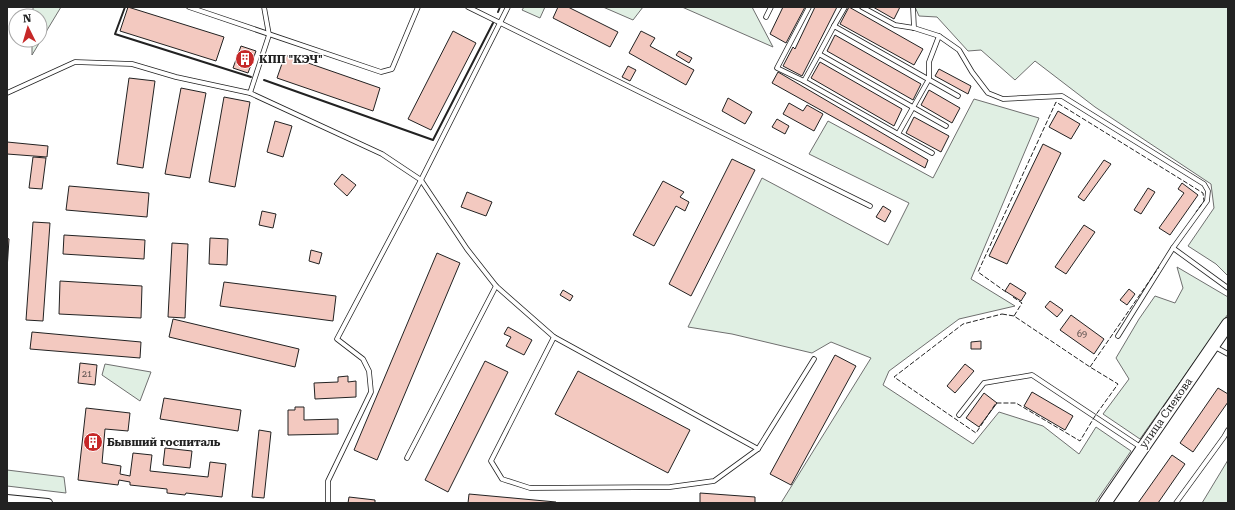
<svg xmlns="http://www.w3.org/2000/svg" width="1235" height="510" viewBox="0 0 1235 510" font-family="'Roboto Serif',serif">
	<rect width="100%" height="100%" fill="#fff"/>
	<g fill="#e0efe3" stroke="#6f6f6f">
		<polygon points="33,7 61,7 32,55 32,40 40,40 40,16 33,16"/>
		<polygon points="524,7 545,7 540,18 522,10"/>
		<polygon points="603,7 643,7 633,20"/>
		<polygon points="682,7 752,7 773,47"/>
		<polygon points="915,7 1228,7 1228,276 1216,264 1188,246 1214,208 1211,184 1095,107 1035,61 1015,80 981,50 968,51 937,17 919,16"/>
		<polygon points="974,99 1039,118 971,279 1015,306 959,319 889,371 883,385 973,444 999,412 1043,426 1079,454 1096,427 1131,451 1095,503 781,503 871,358 831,342 812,353 732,334 688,327 762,178 888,245 909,203 809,154 828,121 933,178"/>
		<polygon points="1177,267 1228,297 1228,314 1140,439 1103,414 1129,379 1116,358 1139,319 1155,296 1175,303 1183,288"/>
		<polygon points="105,364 151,372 140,401 102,375"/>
		<polygon points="1228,460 1228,503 1202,503"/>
		<polygon points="7,470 64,477 66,493 7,486"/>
	</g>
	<g fill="#f3c9c0" stroke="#222">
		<polygon points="128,7 224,37 216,61 120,31"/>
		<polygon points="558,7 568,7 618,32 610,47 553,18"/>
		<polygon points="783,7 805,7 786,43 770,34"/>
		<polygon points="815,7 837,7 802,76 783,66 793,47 795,49"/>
		<polygon points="849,7 923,49 914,65 840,24"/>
		<polygon points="873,7 900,7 894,19"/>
		<polygon points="453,31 476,43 431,130 408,119"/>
		<polygon points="641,31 655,38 650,46 694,70 686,85 629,53"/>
		<polygon points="835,35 921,84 913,100 827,51"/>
		<polygon points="241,46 256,51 248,73 233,68"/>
		<polygon points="679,51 692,58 689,63 676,55"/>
		<polygon points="285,55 380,88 373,111 277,78"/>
		<polygon points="820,62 902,109 894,126 811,78"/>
		<polygon points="628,66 636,70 630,81 622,77"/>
		<polygon points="939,69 971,86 968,94 935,76"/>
		<polygon points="778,72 928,160 925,168 772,83"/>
		<polygon points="129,78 155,81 143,168 117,164"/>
		<polygon points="181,88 206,93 190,178 165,174"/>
		<polygon points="929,90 960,108 952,123 921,105"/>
		<polygon points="224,97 250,102 235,187 209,182"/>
		<polygon points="728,98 752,112 745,124 722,111"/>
		<polygon points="789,103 803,111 807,105 823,114 814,131 783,114"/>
		<polygon points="1058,111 1080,124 1071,139 1049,127"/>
		<polygon points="914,117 949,136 941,152 906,133"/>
		<polygon points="777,119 789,126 785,134 772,127"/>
		<polygon points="275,121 292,126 283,157 267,152"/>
		<polygon points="7,142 48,146 47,157 7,154"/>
		<polygon points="1043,144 1061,153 1007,264 989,256"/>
		<polygon points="33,157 46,158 42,189 29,188"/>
		<polygon points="732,159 755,170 691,296 669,284"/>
		<polygon points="1104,160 1111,164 1084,201 1078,197"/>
		<polygon points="342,174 356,185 347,196 334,184"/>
		<polygon points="663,181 684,192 680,197 689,202 685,211 676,206 654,246 633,235"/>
		<polygon points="1182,183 1198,195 1170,235 1159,228 1184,193 1178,189"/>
		<polygon points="69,186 149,193 147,217 66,210"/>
		<polygon points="1148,188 1155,192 1141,214 1134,210"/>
		<polygon points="467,192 492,202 486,216 461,207"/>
		<polygon points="883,206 891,211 885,222 876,217"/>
		<polygon points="262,211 276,214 273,228 259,225"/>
		<polygon points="33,222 50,223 43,321 26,320"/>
		<polygon points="1084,225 1095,232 1066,274 1055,267"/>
		<polygon points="64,235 145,240 144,259 63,254"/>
		<polygon points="7,238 9,239 7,270"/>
		<polygon points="210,238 228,239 227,265 209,264"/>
		<polygon points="172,243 188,244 185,318 168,317"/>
		<polygon points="311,250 322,253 319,264 309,261"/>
		<polygon points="437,253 460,263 377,460 354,450"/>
		<polygon points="60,281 142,286 141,318 59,314"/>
		<polygon points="224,282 336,296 333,321 220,306"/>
		<polygon points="1010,283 1026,293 1021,301 1005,291"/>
		<polygon points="1129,289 1135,294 1127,305 1120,300"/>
		<polygon points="563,290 573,296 570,301 560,295"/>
		<polygon points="1050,301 1063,310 1057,317 1045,307"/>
		<polygon points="1071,315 1104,339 1094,354 1060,330"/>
		<polygon points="173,319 299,349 295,367 169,337"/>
		<polygon points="508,327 532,340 524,355 506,346 511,337 504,334"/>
		<polygon points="32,332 141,342 140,358 30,349"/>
		<polygon points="981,341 981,349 971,349 971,342"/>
		<polygon points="835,355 856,366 791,485 770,474"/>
		<polygon points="485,361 508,372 448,492 425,480"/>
		<polygon points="80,363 97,365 95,385 78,383"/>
		<polygon points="965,364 974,371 955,393 947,386"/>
		<polygon points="578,371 690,430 668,473 555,414"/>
		<polygon points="348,376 348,382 356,381 356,397 315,399 314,383 338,382 338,377"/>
		<polygon points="1218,388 1228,394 1228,402 1193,452 1180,443"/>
		<polygon points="1032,392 1073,416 1065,430 1024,406"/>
		<polygon points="984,393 997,403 979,427 966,418"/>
		<polygon points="164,398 241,410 238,431 160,419"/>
		<polygon points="295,407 304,407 304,420 338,419 338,434 288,435 288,410 295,410"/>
		<polygon points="86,408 130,413 128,431 105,429 102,463 121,466 120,474 130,476 133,453 152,455 150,471 208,477 210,462 226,464 222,497 186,493 185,495 167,493 167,489 130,485 130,482 119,480 118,485 78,480"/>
		<polygon points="259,430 271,432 264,498 252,497"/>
		<polygon points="165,448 192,451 190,468 163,465"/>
		<polygon points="1172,455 1185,464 1158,503 1138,503"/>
		<polygon points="700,493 755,497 755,503 700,503"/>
		<polygon points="469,494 556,502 555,503 468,503"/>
		<polygon points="349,497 375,500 375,503 348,503"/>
	</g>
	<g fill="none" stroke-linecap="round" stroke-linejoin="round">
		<defs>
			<g id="lane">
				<polyline points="189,7 381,72 392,69 418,7"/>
				<polyline points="468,7 870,206"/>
				<polyline points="862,7 895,25 914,28 939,36"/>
				<polyline points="913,7 914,28"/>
				<polyline points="766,17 771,7"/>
				<polyline points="834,26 845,7"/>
				<polyline points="819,54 834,26 958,96"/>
				<polyline points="804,81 777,68 809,7"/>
				<polyline points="7,93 75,62 132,64 176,77 250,93 382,154 421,180 467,249 496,286 554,337 758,449"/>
				<polyline points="250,93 269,35 264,7"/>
				<polyline points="898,134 804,81 819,54 946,126"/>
				<polyline points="932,153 898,134 929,79 929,62 939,36 959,50 972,72 988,93 1003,99 1062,96 1204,184 1208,191 1207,201 1173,248 1118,336"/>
				<polyline points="1173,248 1228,288"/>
				<polyline points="554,337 491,461 502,479 530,488 670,487 714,481 758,449 814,359"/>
				<polyline points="1215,347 1228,354"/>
				<polyline points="959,415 984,383 1032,375 1142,448"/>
				<polyline points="407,458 496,286"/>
				<polyline points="328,503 328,481 371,392 369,371 363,359 337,339 421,180 508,7"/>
				<polyline points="1176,503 1224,437 1228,430"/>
			</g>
			<polyline id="street" points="7,499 48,503"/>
			<polyline id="secondary" points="1105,503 1228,324"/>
		</defs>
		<use href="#lane" stroke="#222" stroke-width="5.5"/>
		<use href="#street" stroke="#222" stroke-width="10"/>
		<use href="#secondary" stroke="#222" stroke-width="14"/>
		<use href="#lane" stroke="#fff" stroke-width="4"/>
		<use href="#street" stroke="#fff" stroke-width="8"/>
		<use href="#secondary" stroke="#fff" stroke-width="12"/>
		<g stroke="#222" stroke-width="1" stroke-dasharray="5 2" stroke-linecap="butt">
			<polyline points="1006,292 978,272 1056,102 1203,193 1204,201 1196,212"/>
			<polyline points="1013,297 1022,303 1014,316"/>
			<polygon points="1002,314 1014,316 1090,367 1118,384 1095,416 1080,441 1016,403 996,403 976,433 894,377 963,324"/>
			<polyline points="1090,367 1159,267"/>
		</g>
		<g stroke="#222" stroke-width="2">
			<polyline points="125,7 115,34 251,77"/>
			<polyline points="498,12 500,7"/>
			<polyline points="264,80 433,140 493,23"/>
		</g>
	</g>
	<defs>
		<symbol id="building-disc" viewBox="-11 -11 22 22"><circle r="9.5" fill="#c62828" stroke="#fff"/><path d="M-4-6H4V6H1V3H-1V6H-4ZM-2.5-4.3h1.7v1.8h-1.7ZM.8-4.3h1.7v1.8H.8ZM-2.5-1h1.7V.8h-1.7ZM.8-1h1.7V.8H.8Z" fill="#fff"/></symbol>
	</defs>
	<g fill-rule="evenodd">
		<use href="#building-disc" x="234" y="48" width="22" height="22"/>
		<use href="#building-disc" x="82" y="431" width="22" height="22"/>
	</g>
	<g text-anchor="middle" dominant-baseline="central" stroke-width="3" stroke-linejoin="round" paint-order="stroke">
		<g font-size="9" fill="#564c4a">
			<text x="1082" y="334">69</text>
			<text x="87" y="374">21</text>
		</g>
		<g font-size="11" font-weight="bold" fill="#222" stroke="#fff" text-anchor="start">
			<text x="259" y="59">КПП "КЭЧ"</text>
			<text x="107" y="442">Бывший госпиталь</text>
		</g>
		<g font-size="11" fill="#222" stroke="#fff">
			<text transform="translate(1166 413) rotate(-55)">улица Спекова</text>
		</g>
	</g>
	<rect width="1235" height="510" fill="none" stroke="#222222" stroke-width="16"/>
	<g transform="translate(28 28) rotate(355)"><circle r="19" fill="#ffffff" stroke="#a7a7a7"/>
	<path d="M0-3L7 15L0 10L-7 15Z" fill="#c62828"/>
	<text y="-6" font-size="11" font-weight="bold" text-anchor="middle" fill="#222222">N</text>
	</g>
</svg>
